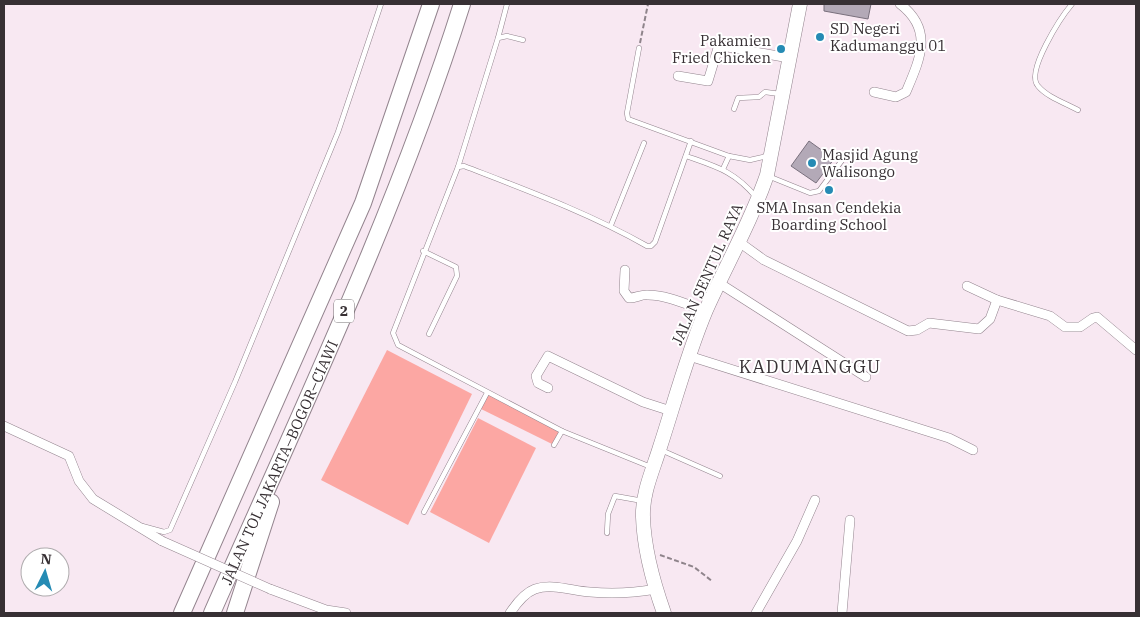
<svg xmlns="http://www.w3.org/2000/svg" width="1140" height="617" viewBox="0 0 1140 617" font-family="'IBM Plex Serif',serif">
	<rect width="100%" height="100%" fill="#f8e8f2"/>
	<g fill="#fca7a3">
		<polygon points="387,350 472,394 408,525 321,480"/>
		<polygon points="487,393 562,431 554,445 479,408"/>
		<polygon points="478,418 536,448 489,543 430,512"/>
	</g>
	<g fill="#b3a9b7" stroke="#79707d">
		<polygon points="824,4 871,4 868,19 824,11"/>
		<polygon points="809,141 834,159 816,183 791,166"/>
	</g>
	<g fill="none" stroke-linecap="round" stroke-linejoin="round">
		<defs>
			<g id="lane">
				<path d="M1072,4C1061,17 1025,72 1038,86C1047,97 1065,103 1078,110"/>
				<polyline points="498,38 507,4"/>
				<polyline points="639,48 627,113 628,119 729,156 750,160 767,156"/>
				<polyline points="734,109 738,98 759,97 765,92 780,94"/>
				<path d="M686,156C717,167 734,171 756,197"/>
				<polyline points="458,167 498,38 507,36 523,40"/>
				<polyline points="723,169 729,156"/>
				<polyline points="768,176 810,193 819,191 843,159"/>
				<polyline points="611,225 644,143"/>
				<polyline points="423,251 456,267 457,276 429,334"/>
				<polyline points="554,445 562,431"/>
				<polyline points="661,450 720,476"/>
				<path d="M651,467L562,431L398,345L393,333L458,167L464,166C526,190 589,213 647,246H651L655,242L691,141"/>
				<polyline points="424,512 487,393"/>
				<polyline points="142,526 164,532 170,530 235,382 338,132 381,4"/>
				<polyline points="607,533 608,514 615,496 643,501"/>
			</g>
			<g id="street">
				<polyline points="678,76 708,81 718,48 722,46 789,58"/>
				<path d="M874,92L896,97L906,92C920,59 934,30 900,4"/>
				<polyline points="739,242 764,260 908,331 917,330 929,323 979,329 990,319 997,300"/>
				<path d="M625,270L624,291L629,298C636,298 642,294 648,295C667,295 688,305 706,311"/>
				<polyline points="719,283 866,377"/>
				<polyline points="967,286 997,300 1050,316 1065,327 1080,327 1093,318 1097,317 1136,350"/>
				<polyline points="689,356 949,438 973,450"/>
				<polyline points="548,388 538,383 536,376 548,356 643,402 671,411"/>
				<polyline points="4,426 69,456 79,481 93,499 162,541"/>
				<polyline points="270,589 326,610 346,613"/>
				<path d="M510,613C516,604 524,593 535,589C552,583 573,591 590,592C612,594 634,593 656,589"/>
				<polyline points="756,613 797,541 815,500"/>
				<polyline points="842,613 850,520"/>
			</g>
			<path id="primary" d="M664,613C653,582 644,550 643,517C642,493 653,470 660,447C675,401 687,355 706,310C726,265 751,222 767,175L800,4"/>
			<g id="highway">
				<polyline points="182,613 363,203 431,4"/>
				<path id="s1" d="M212,613C300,413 396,213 462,4"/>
				<polyline points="235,613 271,502"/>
			</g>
		</defs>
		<use href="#lane" stroke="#93848e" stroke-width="5.5"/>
		<use href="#street" stroke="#93848e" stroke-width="10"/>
		<use href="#primary" stroke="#93848e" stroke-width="15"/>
		<use href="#highway" stroke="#93848e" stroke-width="18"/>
		<g stroke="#8f848b" stroke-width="2" stroke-dasharray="5 2.5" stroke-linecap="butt">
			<polyline points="640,43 648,4"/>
			<polyline points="660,555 694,567 712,581"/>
		</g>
		<use href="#lane" stroke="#fff" stroke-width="4.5"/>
		<use href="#street" stroke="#fff" stroke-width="9"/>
		<use href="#primary" stroke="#fff" stroke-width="14"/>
		<use href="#highway" stroke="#fff" stroke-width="16"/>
		<defs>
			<polyline id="street-bridge" points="162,541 270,589"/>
		</defs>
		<use href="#street-bridge" stroke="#93848e" stroke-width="10" stroke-linecap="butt"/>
		<use href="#street-bridge" stroke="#fff" stroke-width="9"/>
	</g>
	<g fill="#258bb4" stroke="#fff" stroke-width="2">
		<circle cx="820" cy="37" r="5"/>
		<circle cx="781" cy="49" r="5"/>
		<circle cx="812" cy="163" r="5"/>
		<circle cx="829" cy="190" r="5"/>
	</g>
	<g text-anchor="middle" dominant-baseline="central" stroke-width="4" stroke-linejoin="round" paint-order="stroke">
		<rect fill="#fff" stroke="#736e71" stroke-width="1" x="334" y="299.5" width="20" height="23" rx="4"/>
		<g font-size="14" font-weight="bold" fill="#373034">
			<text x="344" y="311">2</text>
		</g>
		<g font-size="15" fill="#373034" stroke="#fff" text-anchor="start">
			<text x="830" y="28">SD Negeri<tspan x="830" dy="17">Kadumanggu 01</tspan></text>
			<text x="771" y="40" text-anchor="end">Pakamien<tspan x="771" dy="17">Fried Chicken</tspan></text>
			<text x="822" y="154">Masjid Agung<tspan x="822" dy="17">Walisongo</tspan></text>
			<text x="829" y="207" text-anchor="middle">SMA Insan Cendekia<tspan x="829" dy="17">Boarding School</tspan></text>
		</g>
		<g font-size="15" fill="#373034" stroke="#fff">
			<text transform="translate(707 274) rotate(-66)">JALAN SENTUL RAYA</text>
			<text stroke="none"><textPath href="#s1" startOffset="165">JALAN TOL JAKARTA–BOGOR–CIAWI</textPath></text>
		</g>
		<g font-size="18" letter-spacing="1" fill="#373034" stroke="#fff">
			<text x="810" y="366">KADUMANGGU</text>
		</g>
	</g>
	<rect width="1140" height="617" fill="none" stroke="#373034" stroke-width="10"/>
	<g transform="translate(45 572) rotate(5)"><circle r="24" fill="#ffffff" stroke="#afacae"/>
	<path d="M0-4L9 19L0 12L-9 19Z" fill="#258bb4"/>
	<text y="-8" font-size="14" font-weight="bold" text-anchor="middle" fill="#373034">N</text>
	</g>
</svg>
